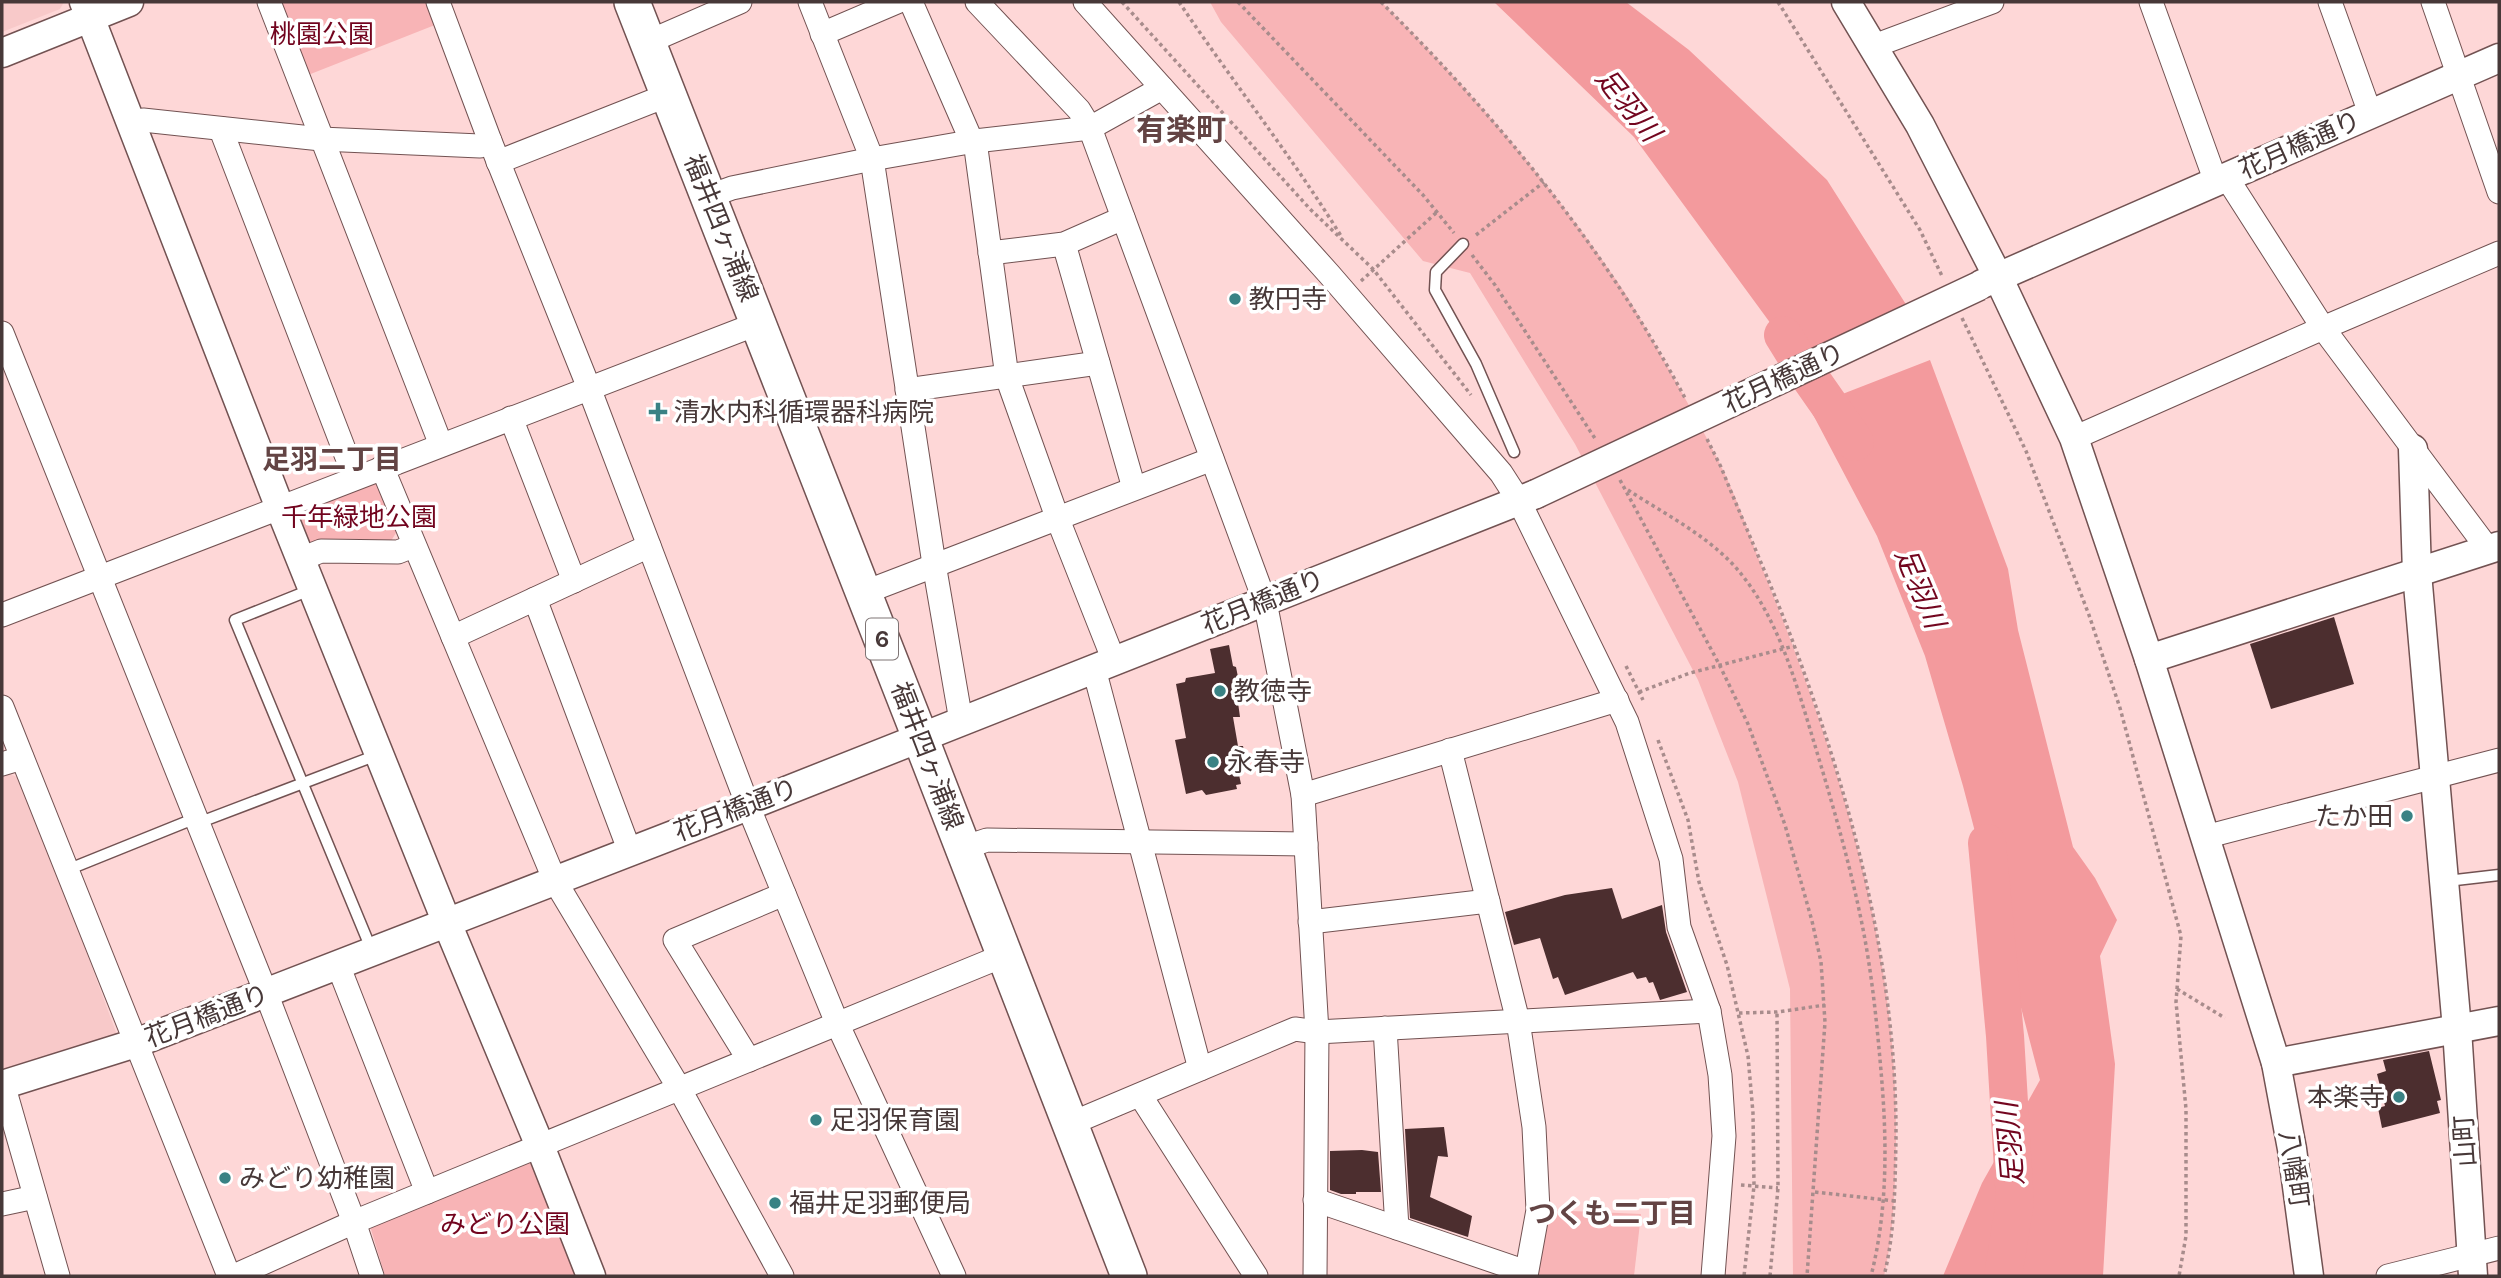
<svg xmlns="http://www.w3.org/2000/svg" width="2501" height="1278" viewBox="0 0 2501 1278" font-family="Karla,'Noto Sans JP',sans-serif">
	<rect width="100%" height="100%" fill="#fed7d7"/>
	<g fill="#f8c9c9">
		<polygon points="2,2 64,2 60,9 2,32"/>
		<polygon points="8,773 23,780 117,1035 110,1041 2,1070 2,775"/>
	</g>
	<g fill="#f8b4b6">
		<polygon points="275,2 432,2 440,23 303,77"/>
		<path d="M1210,2H1381C1471,90 1552,185 1623,290C1636,310 1647,331 1659,352C1680,389 1701,426 1720,464C1737,498 1749,535 1763,570C1837,752 1898,944 1896,1142C1895,1187 1894,1232 1884,1276H1793L1790,989L1738,782L1698,680L1575,444L1470,273L1423,261L1221,22Z"/>
		<polygon points="378,475 399,528 386,549 308,548 295,519 304,505"/>
		<polygon points="535,1155 579,1276 385,1276 370,1226"/>
		<polygon points="1549,1210 1641,1214 1634,1276 1535,1276"/>
	</g>
	<g fill="#f39a9d">
		<polygon points="1494,2 1626,2 1689,50 1827,180 1914,317 1804,369 1634,137"/>
		<polygon points="1930,360 2008,569 2018,630 2073,847 2095,878 2117,920 2100,956 2115,1064 2103,1276 1943,1276 1982,1183 2040,1080 1963,786 1925,656 1877,536 1809,407"/>
	</g>
	<g fill="none" stroke-linecap="round" stroke-linejoin="round">
		<g stroke="#f39a9d" stroke-width="38">
			<polyline points="1783,335 1804,369 1855,442"/>
			<polyline points="1987,843 2005,1036 2015,1202 2003,1276"/>
		</g>
	</g>
	<g fill="#4c2e2f">
		<polygon points="2334,617 2354,684 2271,709 2250,644"/>
		<polygon points="1229,645 1233,666 1236,667 1240,687 1236,688 1240,717 1233,717 1238,746 1243,746 1247,768 1238,770 1241,784 1236,785 1237,789 1206,795 1202,790 1186,794 1175,740 1186,738 1176,684 1185,682 1186,678 1215,673 1210,649"/>
		<polygon points="1612,888 1622,919 1662,905 1666,932 1687,992 1660,1000 1653,982 1649,983 1646,977 1637,979 1633,972 1565,995 1558,977 1553,979 1540,938 1514,945 1505,912 1565,895"/>
		<polygon points="2429,1051 2441,1100 2437,1101 2440,1113 2382,1128 2378,1108 2385,1106 2377,1074 2386,1071 2383,1060"/>
		<polygon points="1444,1127 1448,1157 1438,1156 1430,1197 1472,1216 1468,1237 1410,1218 1405,1129"/>
		<polygon points="1362,1150 1378,1152 1381,1192 1356,1192 1356,1194 1341,1194 1330,1190 1330,1151"/>
	</g>
	<g fill="none" stroke-linecap="round" stroke-linejoin="round">
		<defs>
			<g id="service">
				<polyline points="1463,244 1436,272 1435,290 1476,364 1514,452"/>
				<polyline points="310,590 235,620 372,951"/>
				<polyline points="198,823 377,755"/>
				<polyline points="67,870 196,818"/>
				<polyline points="2447,881 2499,875"/>
			</g>
			<g id="minor">
				<polyline points="269,2 441,445"/>
				<polyline points="438,2 490,141 589,388 748,806 837,1023 954,1276"/>
				<polyline points="810,2 872,159 934,564 961,721"/>
				<polyline points="911,2 972,142"/>
				<polyline points="977,2 1079,110 1090,128 1265,602 1303,795 1317,1032 1315,1276"/>
				<polyline points="1085,2 1329,274 1501,473 1519,501 1627,722 1671,859 1679,927 1709,1011 1720,1075 1724,1136 1713,1276"/>
				<polyline points="2151,2 2216,182"/>
				<polyline points="2330,2 2370,113"/>
				<polyline points="2433,2 2499,192"/>
				<polyline points="822,34 897,2"/>
				<polyline points="648,42 740,2"/>
				<polyline points="1874,46 1992,2"/>
				<polyline points="131,125 143,120 321,139 480,146 490,141"/>
				<polyline points="223,129 223,135 355,478"/>
				<polyline points="975,141 1007,377 1057,517 1114,661"/>
				<polyline points="498,162 668,95"/>
				<polyline points="2227,178 2323,328 2488,549"/>
				<polyline points="710,196 732,188 872,159 975,141 1090,128 1162,88"/>
				<polyline points="1064,244 1134,488"/>
				<polyline points="990,253 1064,244 1123,218"/>
				<polyline points="2,333 266,993 354,1222 372,1276"/>
				<polyline points="907,390 1098,363"/>
				<polyline points="511,418 574,581"/>
				<polyline points="2074,438 2323,328 2499,253"/>
				<polyline points="382,467 555,881 679,1088 782,1276"/>
				<polyline points="301,559 321,551 398,552 413,546"/>
				<polyline points="863,593 1212,459"/>
				<polyline points="535,599 630,852"/>
				<polyline points="2,615 759,323"/>
				<polyline points="453,637 649,546"/>
				<polyline points="1094,669 1200,1069"/>
				<polyline points="2,707 229,1276"/>
				<polyline points="1450,750 1518,1021 1534,1127 1538,1210 1526,1276"/>
				<polyline points="2,764 22,758"/>
				<polyline points="1303,795 1617,700"/>
				<polyline points="2205,837 2499,760"/>
				<polyline points="963,848 987,840 1306,844"/>
				<polyline points="1310,922 1488,901"/>
				<polyline points="338,965 427,1192"/>
				<polyline points="1385,1028 1397,1228"/>
				<polyline points="749,1060 675,940 784,894"/>
				<polyline points="3,1084 58,1276"/>
				<polyline points="1140,1095 1256,1276"/>
				<polyline points="1070,1124 1295,1029 1317,1032 1709,1011"/>
				<polyline points="1315,1200 1526,1272"/>
				<polyline points="2,1204 35,1197"/>
				<polyline points="234,1276 354,1222 1005,955"/>
				<polyline points="2388,1276 2499,1248"/>
			</g>
			<g id="tertiary">
				<polyline points="84,2 280,508 447,923 540,1146 591,1276"/>
				<polyline points="1846,2 1920,125 1998,277 2074,438 2149,659 2276,1063 2292,1149 2309,1276"/>
				<polyline points="2,53 129,2"/>
				<polyline points="1982,284 2499,58"/>
				<polyline points="2413,449 2417,573 2457,1029 2473,1276"/>
				<polyline points="2149,659 2499,546"/>
				<polyline points="2276,1063 2499,1021"/>
				<polyline points="2,1085 136,1043 748,806 1536,494"/>
			</g>
			<polyline id="primary" points="632,2 920,737 1129,1276"/>
		</defs>
		<use href="#service" stroke="#725252" stroke-width="13"/>
		<use href="#minor" stroke="#725252" stroke-width="25"/>
		<use href="#tertiary" stroke="#725252" stroke-width="31"/>
		<use href="#primary" stroke="#725252" stroke-width="38"/>
		<g stroke="#a88c8c" stroke-width="3.5" stroke-dasharray="3.5 3.5" stroke-linecap="butt">
			<polyline points="1122,2 1310,209 1373,269 1471,395"/>
			<path d="M1179,2C1232,81 1291,155 1341,236"/>
			<polyline points="1238,2 1423,195 1454,233"/>
			<path d="M1381,2C1501,121 1605,248 1685,398"/>
			<polyline points="1778,2 1920,230 1942,276"/>
			<polyline points="1476,235 1544,182"/>
			<polyline points="1472,255 1495,285 1596,440"/>
			<polyline points="1361,281 1437,212"/>
			<polyline points="1962,318 2026,451 2089,615 2120,708 2181,936 2176,1002 2186,1109 2186,1236 2179,1276"/>
			<path d="M1707,439L1721,467C1746,529 1774,590 1797,653C1854,808 1897,973 1896,1139C1895,1185 1895,1232 1884,1276"/>
			<polyline points="1620,480 1719,664 1748,724 1785,825 1812,921 1821,962 1825,1022 1807,1276"/>
			<path d="M1628,490C1666,515 1713,538 1742,575C1781,624 1798,690 1816,749C1834,809 1851,868 1863,929C1872,975 1877,1024 1881,1071C1887,1139 1888,1209 1871,1276"/>
			<polyline points="1626,666 1643,700"/>
			<polyline points="1639,692 1690,673 1794,646"/>
			<polyline points="1658,740 1688,820 1699,882 1727,965 1748,1056 1753,1113 1754,1186 1744,1276"/>
			<polyline points="2177,989 2225,1018"/>
			<polyline points="1739,1013 1777,1012 1825,1005"/>
			<polyline points="1741,1185 1778,1188"/>
			<polyline points="1815,1192 1895,1201"/>
			<polyline points="1770,1276 1778,1188 1777,1012"/>
		</g>
		<use href="#service" stroke="#fff" stroke-width="10"/>
		<use href="#minor" stroke="#fff" stroke-width="23"/>
		<use href="#tertiary" stroke="#fff" stroke-width="28"/>
		<use href="#primary" stroke="#fff" stroke-width="35"/>
		<defs>
			<polyline id="tertiary-bridge" points="1536,494 1979,286"/>
		</defs>
		<use href="#tertiary-bridge" stroke="#725252" stroke-width="31" stroke-linecap="butt"/>
		<use href="#tertiary-bridge" stroke="#fff" stroke-width="28"/>
	</g>
	<g fill="#398284" stroke="#fff" stroke-width="2.5">
		<circle cx="1235" cy="299" r="7"/>
		<path d="M654.5 401.5h7v7h7v7h-7v7h-7v-7h-7v-7h7z"/>
		<circle cx="1220" cy="691" r="7"/>
		<circle cx="1213" cy="762" r="7"/>
		<circle cx="2407" cy="816" r="7"/>
		<circle cx="2399" cy="1097" r="7"/>
		<circle cx="816" cy="1120" r="7"/>
		<circle cx="225" cy="1178" r="7"/>
		<circle cx="775" cy="1203" r="7"/>
	</g>
	<g text-anchor="middle" dominant-baseline="central" stroke-width="7" stroke-linejoin="round" paint-order="stroke">
		<rect fill="#fff" stroke="#7e7474" stroke-width="2" x="866" y="618.5" width="32" height="41" rx="5"/>
		<g font-size="24" font-weight="bold" fill="#473838">
			<text x="882" y="639">6</text>
		</g>
		<g font-size="26" fill="#72041e" stroke="#fff">
			<text x="322" y="34">桃園公園</text>
			<text x="359" y="517">千年緑地公園</text>
			<text x="505" y="1224">みどり公園</text>
		</g>
		<g font-size="26" fill="#473838" stroke="#fff">
			<text transform="translate(2300 145) rotate(-24)">花月橋通り</text>
			<text transform="translate(721 228) rotate(68)">福井四ヶ浦線</text>
			<text transform="translate(1784 378) rotate(-25)">花月橋通り</text>
			<text transform="translate(1263 602) rotate(-22)">花月橋通り</text>
			<text transform="translate(927 756) rotate(69)">福井四ヶ浦線</text>
			<text transform="translate(736 810) rotate(-21)">花月橋通り</text>
			<text transform="translate(207 1016) rotate(-21)">花月橋通り</text>
			<text transform="translate(2465 1141) rotate(-94)">山町</text>
			<text transform="translate(2294 1169) rotate(81)">八幡町</text>
		</g>
		<g font-size="26" fill="#473838" stroke="#fff" text-anchor="start">
			<text x="1249" y="299">教円寺</text>
			<text x="674" y="412">清水内科循環器科病院</text>
			<text x="1234" y="691">教徳寺</text>
			<text x="1227" y="762">永春寺</text>
			<text x="2393" y="816" text-anchor="end">たか田</text>
			<text x="2385" y="1097" text-anchor="end">本楽寺</text>
			<text x="830" y="1120">足羽保育園</text>
			<text x="239" y="1178">みどり幼稚園</text>
			<text x="789" y="1203">福井足羽郵便局</text>
		</g>
		<g font-size="28" font-style="italic" fill="#73061f" stroke="#fff">
			<text transform="translate(1628 105) rotate(51)">足羽川</text>
			<text transform="translate(1920 588) rotate(67)">足羽川</text>
			<text transform="translate(2010 1144) rotate(-95)">足羽川</text>
		</g>
		<g font-size="28" font-weight="bold" fill="#634444" stroke="#fff">
			<text x="332" y="459">足羽二丁目</text>
			<text x="1612" y="1213">つくも二丁目</text>
		</g>
		<g font-size="30" font-weight="bold" fill="#634444" stroke="#fff">
			<text x="1181" y="130">有楽町</text>
		</g>
	</g>
	<rect width="2501" height="1278" fill="none" stroke="#473838" stroke-width="7"/>
</svg>
